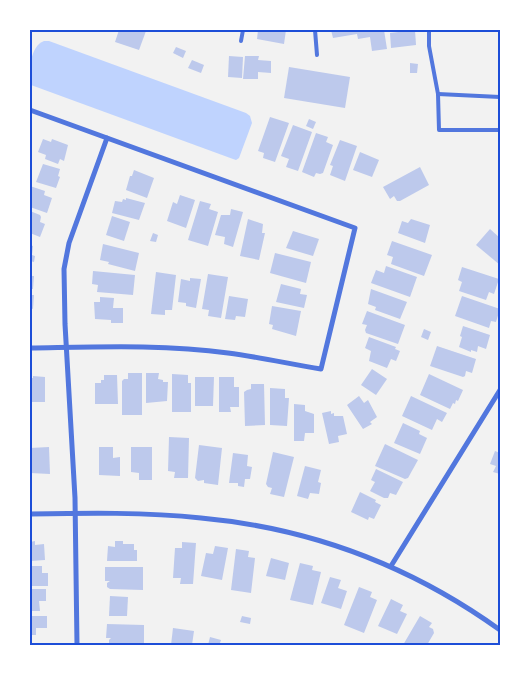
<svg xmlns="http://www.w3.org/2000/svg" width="530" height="675" viewBox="0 0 530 675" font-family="Manrope,sans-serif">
	<rect width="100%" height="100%" fill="#f2f2f2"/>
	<path fill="#bfd3fe" d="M44,41H49L246,113L250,116L252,123L239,158L236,160L233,159L31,85C28,72 30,46 44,41Z"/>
	<g fill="#bdc9ec">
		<polygon points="119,30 146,31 139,50 115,42"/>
		<polygon points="258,30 286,30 284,44 257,39"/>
		<polygon points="331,30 384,30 387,49 372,51 370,37 358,39 357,34 333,38"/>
		<polygon points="415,30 416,45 391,48 390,33"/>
		<polygon points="176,47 186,51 183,58 173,53"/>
		<polygon points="229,56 243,57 242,78 228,77"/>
		<polygon points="245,56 259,56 258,60 271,61 271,73 258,72 258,79 243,79"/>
		<polygon points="192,60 204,65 201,73 188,68"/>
		<polygon points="410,63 418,64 417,73 410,73"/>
		<polygon points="289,67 350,77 345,108 284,98"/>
		<polygon points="270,117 289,123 275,162 263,158 264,153 258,151"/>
		<polygon points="309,119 316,122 313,129 306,126"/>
		<polygon points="293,125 312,132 298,171 286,167 289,159 281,156"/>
		<polygon points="316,133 328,137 326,142 333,145 323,173 320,174 316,173 314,177 302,172"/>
		<polygon points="43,139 51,142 52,139 68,145 64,161 60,159 58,164 45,159 46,155 38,152"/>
		<polygon points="340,140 357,146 345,181 330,175 333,166 330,165"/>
		<polygon points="360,152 379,160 372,177 353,170"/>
		<polygon points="43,164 60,169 58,176 60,177 56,188 36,182"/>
		<polygon points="420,167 429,185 400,201 397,201 394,196 390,199 383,187"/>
		<polygon points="134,170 154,178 147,198 126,190 130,176 132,176"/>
		<polygon points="30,186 45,191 44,195 52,198 47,213 30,207"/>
		<polygon points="180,195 195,200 186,228 167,221 173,202 177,204"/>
		<polygon points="126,198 145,203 139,220 112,213 115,201 122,202 123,199 126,200"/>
		<polygon points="200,201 211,204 209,209 218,212 208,246 188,240"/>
		<polygon points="231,209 243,212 233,247 224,244 225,237 215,235 221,215 230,215"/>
		<polygon points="30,211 40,215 41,217 40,222 45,224 40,237 30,233"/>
		<polygon points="112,216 130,222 124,241 106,235"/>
		<polygon points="248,219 263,224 262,233 265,233 259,260 240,256"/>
		<polygon points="411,219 430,225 425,243 398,233 402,221 408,223"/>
		<polygon points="490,229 500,238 500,265 476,245"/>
		<polygon points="293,231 319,239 313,256 286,248"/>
		<polygon points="153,233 158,235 156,242 150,241"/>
		<polygon points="392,241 432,255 424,276 391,264 393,257 387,255"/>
		<polygon points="103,244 139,253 135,271 108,264 109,262 100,260"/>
		<polygon points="30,245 33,246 32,255 35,256 34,262 30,261"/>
		<polygon points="275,253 311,262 306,283 270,273"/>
		<polygon points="386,266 417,277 410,297 371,283 376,270 384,273"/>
		<polygon points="462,267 499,279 494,294 489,292 486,300 459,291 462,282 458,280"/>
		<polygon points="93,271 135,275 133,295 97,292 98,285 92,284"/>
		<polygon points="156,272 176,275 172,310 165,310 165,315 151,314"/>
		<polygon points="208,274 228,277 221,318 208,316 209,310 202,309"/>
		<polygon points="30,276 34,276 33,289 30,289"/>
		<polygon points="190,278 201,279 196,308 186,306 186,303 178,302 181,279 190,281"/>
		<polygon points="281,284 301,289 300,294 307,295 304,308 276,302"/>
		<polygon points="371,289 407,302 400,319 375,310 376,307 368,304"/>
		<polygon points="30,295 34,295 33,309 30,308"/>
		<polygon points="229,296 248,299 245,317 236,316 235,320 225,319"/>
		<polygon points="462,296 500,309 496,322 491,321 489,328 455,316"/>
		<polygon points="100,297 114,298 113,308 123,308 123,323 111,323 111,320 95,319 94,302 100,302"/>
		<polygon points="272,306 301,311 296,336 272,329 273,325 269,324"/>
		<polygon points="367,311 405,325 398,344 366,333 365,330 367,325 362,324"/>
		<polygon points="463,326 490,335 486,349 478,346 477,352 471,350 471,352 459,347 462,337 460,336"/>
		<polygon points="424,329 431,332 428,340 421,337"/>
		<polygon points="369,337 396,347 395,349 400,351 396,361 391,359 387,368 369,361 371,351 365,348"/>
		<polygon points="437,346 476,359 472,373 466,371 465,376 463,377 430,366"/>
		<polygon points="372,369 387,379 376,395 361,385"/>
		<polygon points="128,373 142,373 142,415 122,415 122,381 124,379 128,379"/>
		<polygon points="146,373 159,373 158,379 163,380 163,382 168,382 167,401 146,403"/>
		<polygon points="172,374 188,375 188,383 191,383 191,412 172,412"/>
		<polygon points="429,374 463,390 458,401 456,400 455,404 453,403 450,409 420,395"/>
		<polygon points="104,375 117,375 118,404 95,404 95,383 101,383 101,380 104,380"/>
		<polygon points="33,376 45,377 45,402 30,402 30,378 33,378"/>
		<polygon points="195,377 214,377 213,406 195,406"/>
		<polygon points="219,377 234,377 234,387 239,387 239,407 230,407 231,412 219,412"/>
		<polygon points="251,384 264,384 265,425 245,426 244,392 247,390 251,389"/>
		<polygon points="270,388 285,389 285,398 289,398 287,426 270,425"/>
		<polygon points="359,396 364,403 368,400 377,417 370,422 372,424 363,429 347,405"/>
		<polygon points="411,396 447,413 442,422 437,419 432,430 402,416"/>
		<polygon points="294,404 305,405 305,411 314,414 314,433 305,433 304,441 294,441"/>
		<polygon points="331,411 331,414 334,413 334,416 343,416 347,434 338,436 339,442 329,444 322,413"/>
		<polygon points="403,423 420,431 419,434 427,438 420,454 394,443"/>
		<polygon points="169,437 189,438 188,478 174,478 175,472 168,471"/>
		<polygon points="385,444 418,460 408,478 405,479 375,466"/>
		<polygon points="199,445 222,448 218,485 204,483 204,480 198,481 195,478"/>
		<polygon points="49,447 50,474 30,473 30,448"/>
		<polygon points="99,447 113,447 113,458 120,457 120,476 99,475"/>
		<polygon points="131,447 152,447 152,480 139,480 139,473 131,472"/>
		<polygon points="495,451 500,453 500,474 493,472 496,466 490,464"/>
		<polygon points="273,452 294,457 284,497 270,494 272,488 268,487 266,484"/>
		<polygon points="233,453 248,455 247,466 252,467 250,479 245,479 244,487 238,486 238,483 229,483"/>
		<polygon points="305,466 321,470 318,482 321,483 319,494 310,493 308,499 297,496"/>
		<polygon points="376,469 403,482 396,495 390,493 388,498 384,498 370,491 375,482 371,480"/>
		<polygon points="360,492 376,500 375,502 381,505 374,519 369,517 368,520 351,512"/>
		<polygon points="35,541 35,545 44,544 45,560 30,561 30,542"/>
		<polygon points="115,541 123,541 123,544 134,544 134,550 137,550 137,561 107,561 108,546 115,547"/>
		<polygon points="182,542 196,543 193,584 180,584 181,578 173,578 175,548 182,548"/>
		<polygon points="215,546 228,548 222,580 201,576 206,553 213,554"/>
		<polygon points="236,549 249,551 248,557 255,558 251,593 231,590"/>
		<polygon points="271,558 289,563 285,580 266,576"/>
		<polygon points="300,563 313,566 312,570 321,572 313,605 290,600"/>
		<polygon points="30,566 42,566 42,573 48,573 48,586 30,586"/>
		<polygon points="105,567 143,567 143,590 110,589 107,587 107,583 110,581 105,581"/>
		<polygon points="330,577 341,580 338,588 347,591 341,609 321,603"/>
		<polygon points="359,587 372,592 370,597 377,600 364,633 344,625"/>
		<polygon points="30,589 46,589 46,601 39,601 40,611 30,611"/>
		<polygon points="110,596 128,597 127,616 109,616"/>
		<polygon points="391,599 403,605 400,611 407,614 397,634 378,626"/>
		<polygon points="30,616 47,616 47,628 36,628 36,635 30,635"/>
		<polygon points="242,616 251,618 250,624 240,622"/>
		<polygon points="420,616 432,623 429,627 433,629 434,633 427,645 403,645"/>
		<polygon points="107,624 144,625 144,645 109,645 109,640 111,638 106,638"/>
		<polygon points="173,628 194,631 192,645 171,645"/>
		<polygon points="210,637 221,640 220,643 224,645 208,645"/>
	</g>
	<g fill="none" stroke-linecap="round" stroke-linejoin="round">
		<g stroke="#5277de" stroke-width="4">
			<polyline points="315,30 317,55"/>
			<polyline points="429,30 429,46 438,94 439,130 500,130"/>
			<polyline points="241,41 243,30"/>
			<polyline points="438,94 500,97"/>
		</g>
		<g stroke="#5277de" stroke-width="5">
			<path d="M30,110L355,228L321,369C290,364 259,357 228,353C163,344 95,347 30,348"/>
			<path d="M30,514C87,513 145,512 201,518C310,528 411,566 500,630"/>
			<polyline points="391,566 500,390"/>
			<polyline points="77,645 75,498 65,324 64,269 69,243 107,138"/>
		</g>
	</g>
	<rect width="530" height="675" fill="none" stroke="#ffffff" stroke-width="62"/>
	<rect x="31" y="31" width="468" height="613" fill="none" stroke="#1d4ed8" stroke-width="2"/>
</svg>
